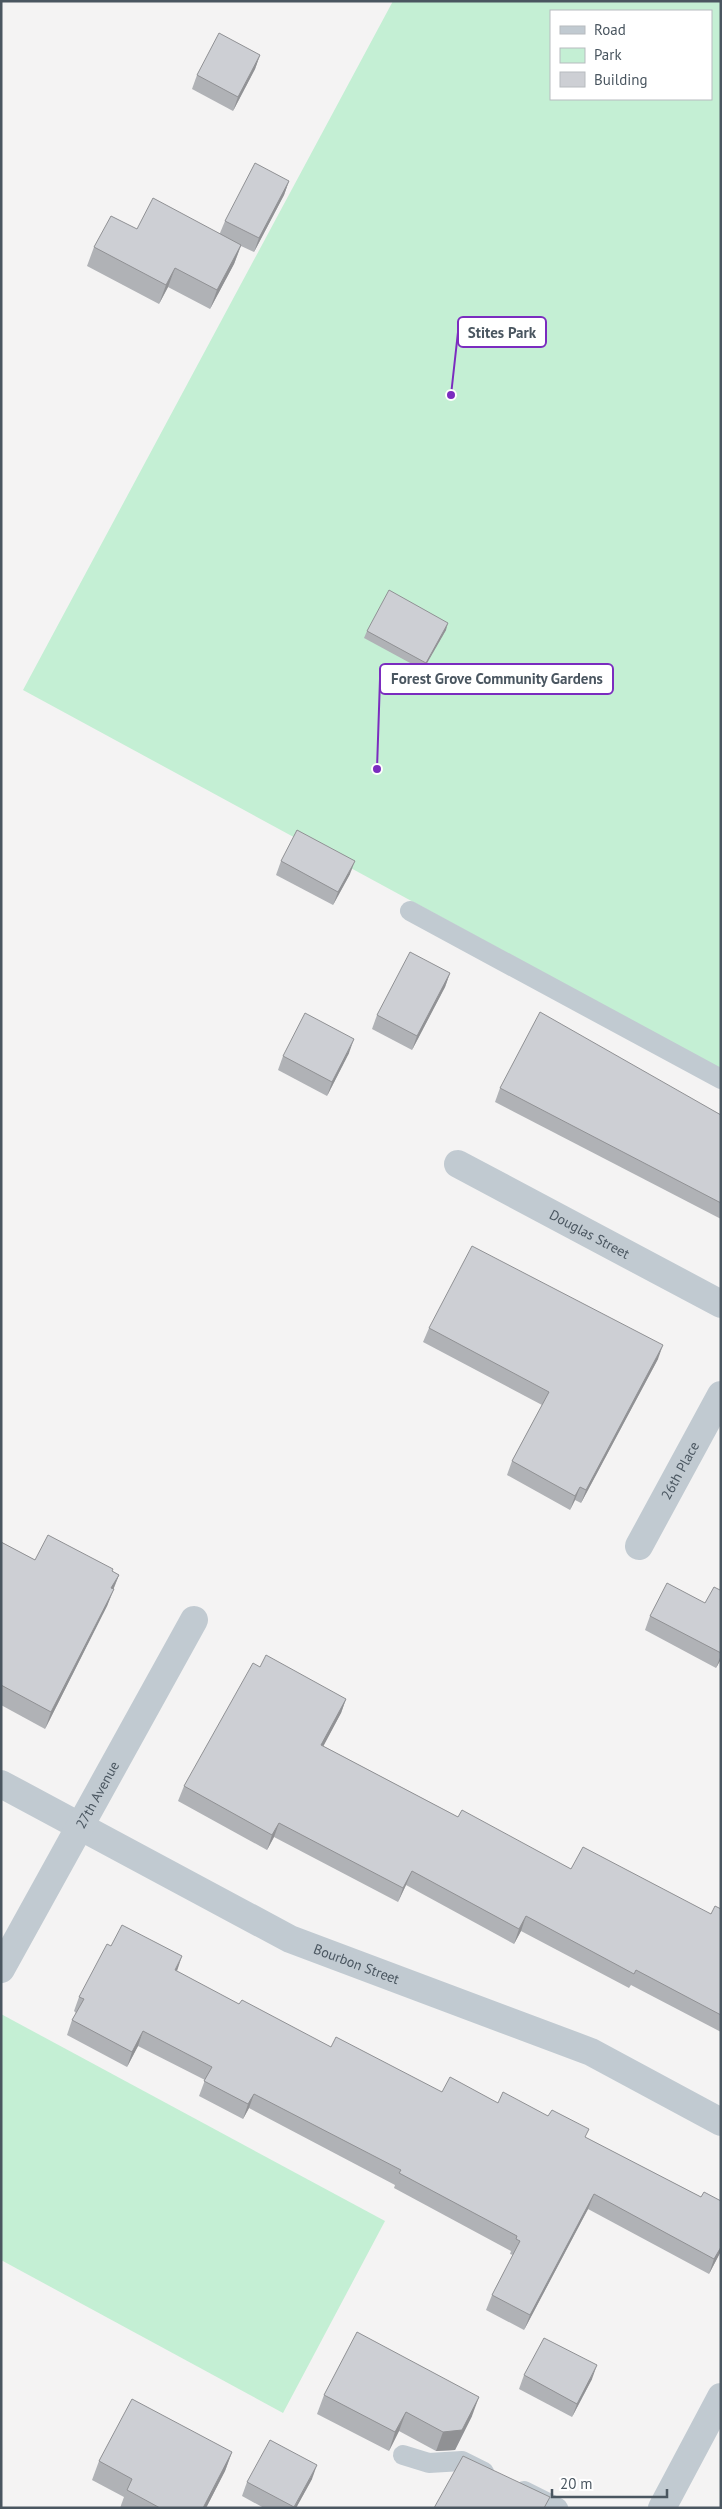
<svg xmlns="http://www.w3.org/2000/svg" width="722" height="2509" viewBox="0 0 722 2509" font-family="'PT Sans',sans-serif">
	<rect width="100%" height="100%" fill="#f4f3f3"/>
	<g fill="#c4efd4" fill-rule="evenodd">
		<path d="M393,1H721V1069L23,690ZM551,11H711V99H551Z"/>
		<polygon points="1,2014 385,2221 283,2413 1,2260"/>
	</g>
	<g fill="none" stroke-linecap="round" stroke-linejoin="round">
		<g stroke="#c1cad1" stroke-width="20">
			<polyline points="410,911 721,1079"/>
			<polyline points="403,2455 429,2463 462,2461 484,2472"/>
			<polyline points="524,2491 558,2508"/>
		</g>
		<g stroke="#c1cad1" stroke-width="28">
			<path id="s1" d="M458,1164L721,1304"/>
			<path id="s2" d="M639,1546L721,1395"/>
			<path id="s3" d="M1,1784L290,1939L591,2052L721,2122"/>
			<path id="s4" d="M1,1969L194,1620"/>
			<polyline points="662,2508 721,2397"/>
		</g>
	</g>
	<g fill="#b0b2b6">
		<polygon points="260,55 255,69 233,111 192,89 197,75"/>
		<polygon points="289,181 284,195 254,252 241,246 234,264 210,309 168,287 159,304 87,266 94,247 137,229 220,233 225,221"/>
		<polygon points="446,630 423,670 364,638 367,631"/>
		<polygon points="281,861 350,874 333,905 276,875"/>
		<polygon points="450,973 445,987 412,1050 372,1029 377,1015"/>
		<polygon points="349,1053 327,1096 278,1070 283,1056"/>
		<polygon points="500,1088 697,1102 721,1115 721,1219 495,1102"/>
		<polygon points="429,1328 658,1359 581,1503 575,1500 570,1510 507,1475 512,1461 542,1405 423,1342"/>
		<polygon points="1,1542 35,1560 112,1571 119,1575 107,1606 45,1729 1,1705"/>
		<polygon points="721,1589 721,1659 716,1668 645,1630 650,1616 705,1603"/>
		<polygon points="346,1699 341,1713 323,1746 458,1817 571,1869 711,1914 721,1909 721,2032 631,1985 629,1988 521,1931 514,1944 406,1885 398,1902 274,1837 267,1850 178,1801 184,1786"/>
		<polygon points="111,1946 331,2047 442,2092 498,2103 586,2138 701,2197 721,2201 721,2251 709,2274 588,2209 524,2330 486,2310 492,2295 513,2255 510,2254 511,2251 394,2188 395,2185 249,2108 243,2119 199,2096 205,2080 138,2046 127,2067 67,2035 72,2020 76,2013 74,2011 79,1997"/>
		<polygon points="524,2375 592,2379 572,2417 519,2389"/>
		<polygon points="324,2395 472,2416 455,2450 436,2451 399,2431 389,2451 317,2414"/>
		<polygon points="232,2452 225,2471 206,2508 120,2508 124,2497 92,2480 99,2461"/>
		<polygon points="312,2479 296,2508 264,2508 242,2496 247,2482"/>
	</g>
	<g fill="#909194">
		<polygon points="260,55 255,69 233,111 238,97"/>
		<polygon points="289,181 284,195 254,252 259,238"/>
		<polygon points="241,245 234,264 210,309 217,290"/>
		<polygon points="175,268 168,287 159,304 166,285"/>
		<polygon points="448,623 446,630 423,670 426,663"/>
		<polygon points="355,861 350,874 333,905 338,892"/>
		<polygon points="450,973 445,987 412,1050 417,1036"/>
		<polygon points="354,1039 349,1053 327,1096 332,1082"/>
		<polygon points="663,1345 658,1359 581,1503 586,1490"/>
		<polygon points="580,1487 575,1500 570,1510 575,1496"/>
		<polygon points="119,1575 112,1592 111,1588"/>
		<polygon points="114,1589 107,1606 45,1729 51,1712"/>
		<polygon points="721,1655 721,1659 716,1668"/>
		<polygon points="346,1699 341,1713 316,1760 321,1745"/>
		<polygon points="279,1823 274,1837 267,1850 272,1835"/>
		<polygon points="412,1871 406,1885 398,1902 403,1888"/>
		<polygon points="526,1916 521,1931 514,1944 519,1929"/>
		<polygon points="182,1956 177,1971 175,1970"/>
		<polygon points="143,2031 138,2046 127,2067 132,2052"/>
		<polygon points="254,2094 249,2108 243,2119 248,2104"/>
		<polygon points="594,2194 588,2209 524,2330 530,2315"/>
		<polygon points="721,2247 721,2251 709,2274 714,2259"/>
		<polygon points="597,2365 592,2379 572,2417 577,2404"/>
		<polygon points="479,2397 472,2416 455,2450 436,2451 443,2432"/>
		<polygon points="406,2412 399,2431 389,2451 395,2432"/>
		<polygon points="232,2452 225,2471 206,2508 203,2508"/>
		<polygon points="317,2465 312,2479 296,2508 294,2508"/>
	</g>
	<g fill="#cdcfd4" stroke="#909194">
		<polygon points="219,33 260,55 238,97 197,75"/>
		<polygon points="255,163 289,181 259,238 225,221"/>
		<polygon points="153,198 241,245 217,290 175,268 166,285 94,247 111,216 137,229"/>
		<polygon points="389,590 448,623 426,663 367,631"/>
		<polygon points="297,830 355,861 338,892 281,861"/>
		<polygon points="410,952 450,973 417,1036 377,1015"/>
		<polygon points="540,1012 721,1115 721,1203 500,1088"/>
		<polygon points="305,1013 354,1039 332,1082 283,1056"/>
		<polygon points="472,1246 663,1345 586,1490 580,1487 575,1496 512,1461 549,1392 429,1328"/>
		<polygon points="48,1535 113,1569 112,1571 119,1575 111,1588 114,1589 51,1712 1,1685 1,1542 35,1560"/>
		<polygon points="667,1583 705,1603 714,1587 720,1590 721,1589 721,1653 650,1616"/>
		<polygon points="266,1655 346,1699 321,1745 458,1817 462,1810 571,1869 583,1847 711,1914 715,1906 721,1909 721,2015 636,1970 634,1974 526,1916 519,1929 412,1871 403,1888 279,1823 272,1835 184,1786 253,1663 260,1667"/>
		<polygon points="122,1925 182,1956 175,1970 239,2004 242,2000 331,2047 336,2037 442,2092 450,2077 498,2103 503,2092 548,2116 552,2110 589,2129 585,2137 701,2197 704,2192 721,2201 721,2247 714,2259 594,2194 530,2315 492,2295 520,2241 516,2239 517,2236 399,2173 401,2170 254,2094 248,2104 204,2081 212,2067 143,2031 132,2052 72,2020 84,1999 79,1997 107,1944 111,1946"/>
		<polygon points="357,2332 479,2397 462,2430 443,2432 406,2412 395,2432 324,2395"/>
		<polygon points="544,2338 597,2365 577,2404 524,2375"/>
		<polygon points="132,2399 232,2452 203,2508 160,2508 127,2490 132,2479 99,2461"/>
		<polygon points="270,2440 317,2465 294,2507 247,2482"/>
		<polygon points="463,2456 550,2497 544,2508 434,2508"/>
	</g>
	<g text-anchor="middle" dominant-baseline="central" stroke-width="4.5" stroke-linejoin="round" paint-order="stroke">
		<g font-size="14" fill="#4a5660" stroke="#fff">
			<text stroke="none"><textPath href="#s1" startOffset="149">Douglas Street</textPath></text>
			<text stroke="none"><textPath href="#s2" startOffset="86">26th Place</textPath></text>
			<text stroke="none"><textPath href="#s4" startOffset="199">27th Avenue</textPath></text>
			<text stroke="none"><textPath href="#s3" startOffset="399">Bourbon Street</textPath></text>
		</g>
	</g>
	<path fill="none" stroke="#7b2cbf" stroke-width="2" d="M451 395L458 332M377 769L380 679"/>
	<g fill="#7b2cbf" stroke="#fff" stroke-width="2">
		<circle cx="451" cy="395" r="5"/>
		<circle cx="377" cy="769" r="5"/>
	</g>
	<g fill="#fff" stroke="#7b2cbf" stroke-width="2">
		<rect x="458" y="317" width="88" height="30" rx="5"/>
		<rect x="380" y="664" width="233" height="30" rx="5"/>
	</g>
	<g font-size="15" text-anchor="middle" font-weight="bold" fill="#4a5660">
		<text x="502" y="338">Stites Park</text>
		<text x="497" y="684">Forest Grove Community Gardens</text>
	</g>
	<rect width="722" height="2509" fill="none" stroke="#4a5660" stroke-width="5"/>
	<rect x="550" y="10" width="162" height="90" fill="#ffffff" stroke="#b7bbbf"/>
	<rect x="560" y="26" width="25" height="8" fill="#c1cad1" stroke="#b7bbbf"/>
	<text x="594" y="35" font-size="15" fill="#4a5660">Road</text>
	<rect x="560" y="48" width="25" height="15" fill="#c4efd4" stroke="#b7bbbf"/>
	<text x="594" y="60" font-size="15" fill="#4a5660">Park</text>
	<rect x="560" y="72" width="25" height="15" fill="#cdcfd4" stroke="#b7bbbf"/>
	<text x="594" y="85" font-size="15" fill="#4a5660">Building</text>
	<path d="M552 2489v8h115v-8" fill="none" stroke="#4a5660" stroke-width="2.5"/>
	<text x="560" y="2489" font-size="15" fill="#4a5660" stroke="#ffffff" stroke-width="4" paint-order="stroke">20 m</text>
</svg>
